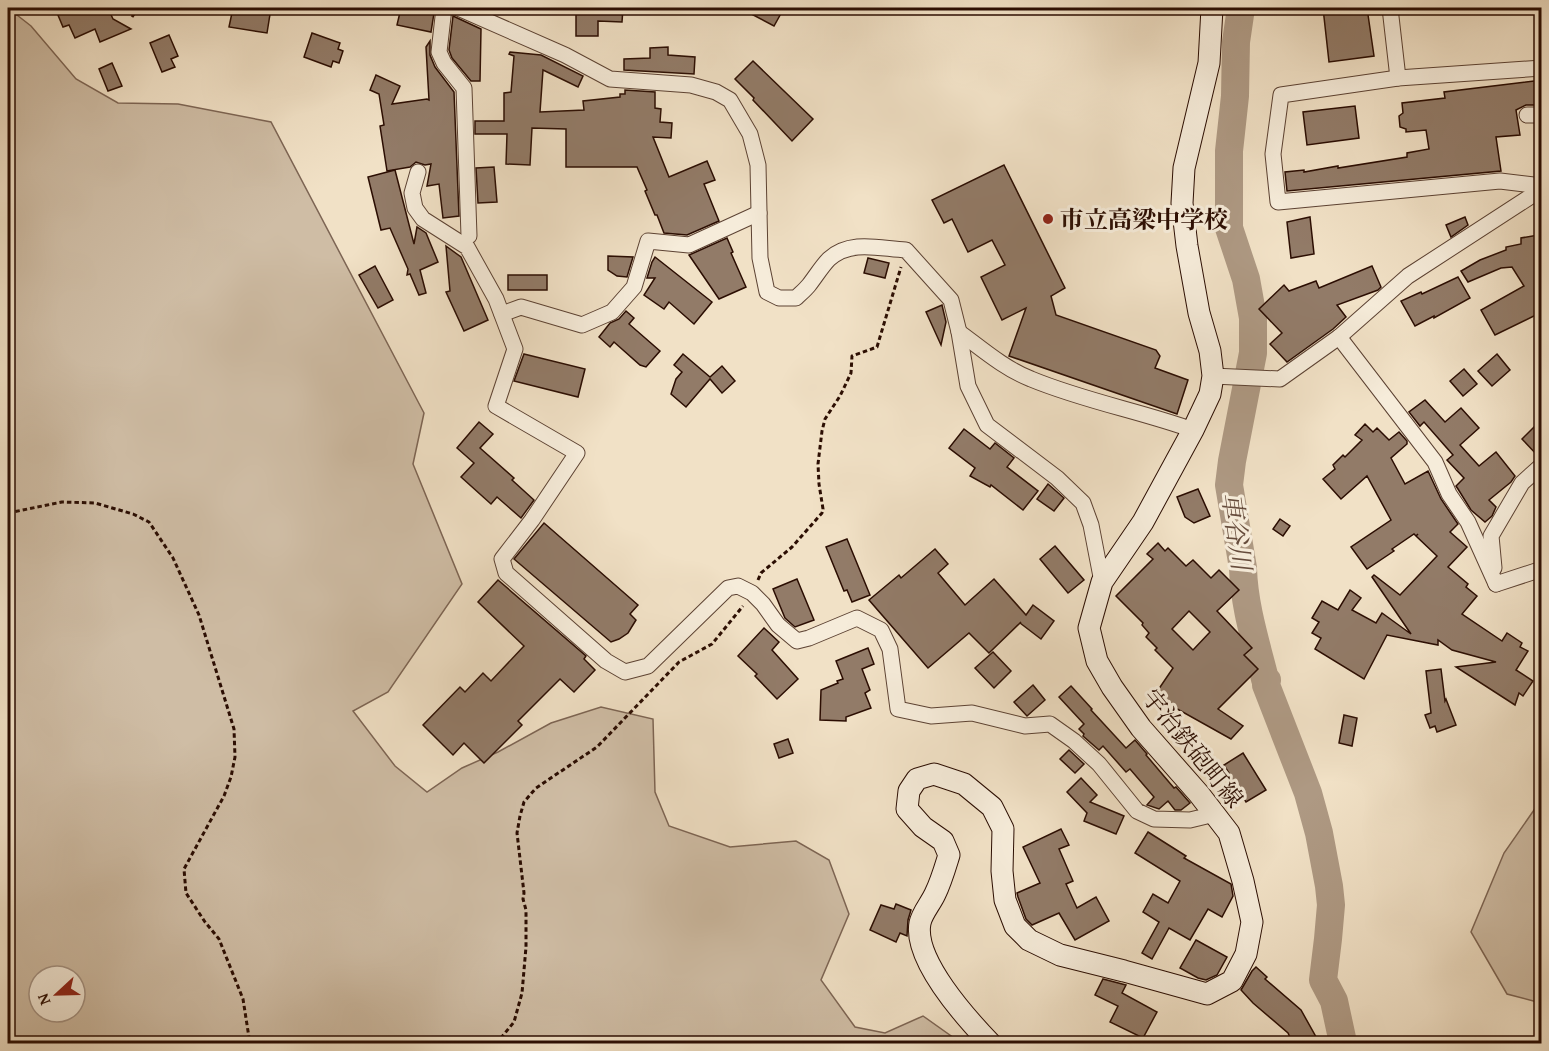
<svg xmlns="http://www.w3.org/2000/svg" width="1549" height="1051" viewBox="0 0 1549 1051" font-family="'Gentium Book Plus','Noto Serif JP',serif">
	<rect width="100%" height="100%" fill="#f1e1c6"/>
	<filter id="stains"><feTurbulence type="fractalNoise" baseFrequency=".00333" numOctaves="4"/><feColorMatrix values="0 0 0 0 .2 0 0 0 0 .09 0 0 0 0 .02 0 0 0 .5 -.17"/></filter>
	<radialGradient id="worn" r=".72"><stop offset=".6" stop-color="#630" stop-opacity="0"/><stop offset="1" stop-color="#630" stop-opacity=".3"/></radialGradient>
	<g fill="#cfbda5" stroke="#7d6554" stroke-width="1.5" fill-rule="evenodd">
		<path d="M8,8L31,26L76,79L118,103L178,104L271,122L424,413L413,464L462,584L388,692L353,711L395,766L427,792L462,768L498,752L551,723L601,707L653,719L655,792L669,826L730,847L796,841L829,860L849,914L821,980L855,1027L885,1033L923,1016L961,1043H8ZM39,976H75V1012H39Z"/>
		<polygon points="1541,800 1541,1003 1507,994 1471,932 1504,853"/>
	</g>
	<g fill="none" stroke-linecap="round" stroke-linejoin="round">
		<path stroke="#ae9983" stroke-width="28" d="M1241,8L1236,42L1235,96L1229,151V228L1246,279L1253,318V353L1232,461L1229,485L1243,568C1244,606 1256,643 1265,679L1267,680L1266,685L1308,793L1319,833L1329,886L1331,905L1328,939L1323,980L1334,1001L1342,1038V1044"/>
	</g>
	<g fill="#927b68" stroke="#2b0d02" stroke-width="1.5" fill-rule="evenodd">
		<polygon points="55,8 108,8 113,19 131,29 100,42 95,29 75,38 69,25 63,27"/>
		<polygon points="233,8 271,8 267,33 229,27"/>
		<polygon points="401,8 434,13 431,32 397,25"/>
		<polygon points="576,8 623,8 622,22 598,21 598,36 576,36"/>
		<polygon points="740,8 784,8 774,26"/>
		<polygon points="1323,8 1367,8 1374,56 1329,62"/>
		<polygon points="453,16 481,29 480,81 471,81 452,58 449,50"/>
		<polygon points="312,33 340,43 338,49 343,51 339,63 333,61 331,67 304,57"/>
		<polygon points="169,35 178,56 171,59 175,67 162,72 150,43"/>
		<polygon points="430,41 430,55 435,67 454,92 459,216 443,218 439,184 427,186 431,164 425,165 416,162 410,167 387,171 380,126 384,125 379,94 370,90 376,75 400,86 392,104 427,99 429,100 426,47"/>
		<polygon points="668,47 668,55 695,57 694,74 624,70 624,59 650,58 650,48"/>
		<polygon points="510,52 541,55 583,76 578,87 543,70 540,112 584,110 583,101 620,97 620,94 625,94 625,90 655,92 655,108 661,109 660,122 672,123 671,138 653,137 669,177 707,161 715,180 704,184 719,221 687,235 664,233 657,215 655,215 645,191 647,190 637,167 566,167 566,129 532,128 530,165 506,164 507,134 475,134 475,121 504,121 504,93 511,92 514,56 509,54"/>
		<polygon points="753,61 813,119 792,141 753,100 754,98 735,79"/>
		<polygon points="112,63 122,86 108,91 99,69"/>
		<polygon points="1542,80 1542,105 1526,105 1516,110 1520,135 1496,137 1501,171 1287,191 1285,172 1304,170 1304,172 1338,166 1338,168 1407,157 1407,153 1429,149 1426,130 1406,132 1406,129 1400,127 1399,116 1403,113 1402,103 1445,98 1444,92"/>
		<polygon points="1355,106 1359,138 1307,145 1303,112"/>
		<polygon points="1004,165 1065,288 1051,296 1056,315 1156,350 1160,356 1155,368 1188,380 1177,414 1009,356 1026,308 1002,320 981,277 1005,265 992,240 968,252 952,219 944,223 932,200"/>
		<polygon points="494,167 497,202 478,203 476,168"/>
		<polygon points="395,170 414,244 417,227 426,233 438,262 420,270 426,293 419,295 410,274 407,275 408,269 390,228 381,230 368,177"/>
		<polygon points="1310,217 1314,254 1291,258 1287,222"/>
		<polygon points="1465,217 1468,225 1451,237 1446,225"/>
		<polygon points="1538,235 1542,264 1542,312 1495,335 1481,310 1524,286 1512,267 1501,268 1468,282 1461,271 1480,260 1506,250 1506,247 1521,244 1521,238"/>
		<polygon points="727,238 733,252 731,253 746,287 719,299 689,255"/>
		<polygon points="446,246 461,257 488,320 464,331 446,292 450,291"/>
		<polygon points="608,256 633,257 627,277 617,276 608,270"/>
		<polygon points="655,257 712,302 694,324 669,302 664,309 644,295 655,278 647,278 652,262"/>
		<polygon points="868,258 889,263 885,278 864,273"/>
		<polygon points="375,266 393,300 378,308 359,275"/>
		<polygon points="1372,266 1381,287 1378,290 1337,305 1346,317 1333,329 1287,362 1270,344 1282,333 1259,309 1284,285 1289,291 1316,281 1319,288"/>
		<rect x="508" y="275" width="39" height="15"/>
		<polygon points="1458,277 1470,298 1434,318 1434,316 1415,326 1401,301 1421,292 1422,294"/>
		<polygon points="942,305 946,322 941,345 926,312"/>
		<polygon points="626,311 634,318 629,324 660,351 646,367 640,365 614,342 610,347 599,337 610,323 619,319"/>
		<polygon points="524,354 585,369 578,397 514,381"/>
		<polygon points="683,354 710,377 722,366 735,381 722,393 710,379 686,407 671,394 676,379 682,372 674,365"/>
		<polygon points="1497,354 1510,370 1492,386 1478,371"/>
		<polygon points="1464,369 1477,384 1463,396 1450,381"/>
		<polygon points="1425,400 1445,422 1461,408 1479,428 1460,445 1479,466 1496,452 1515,476 1511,482 1489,500 1496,507 1492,516 1485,522 1471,510 1458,489 1456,486 1464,478 1447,460 1453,455 1424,422 1420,426 1409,412"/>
		<polygon points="1542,419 1542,455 1538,456 1522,439"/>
		<polygon points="479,422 493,434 480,448 514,478 512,480 534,500 521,518 497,497 491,504 461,477 474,463 457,448"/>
		<polygon points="1365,424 1373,432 1377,428 1389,440 1399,432 1407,441 1407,444 1391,458 1405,484 1428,471 1441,499 1458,524 1450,532 1467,547 1448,567 1468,584 1466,587 1477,596 1462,614 1502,641 1507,633 1522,643 1520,647 1528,651 1516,670 1533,681 1523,696 1519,693 1515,705 1456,667 1496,662 1452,650 1438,640 1438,645 1387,635 1364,679 1315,649 1321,638 1312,633 1319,622 1312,618 1322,601 1338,610 1350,590 1361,598 1352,610 1376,623 1382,613 1411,634 1372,577 1374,575 1400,595 1437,556 1416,536 1418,534 1416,536 1414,534 1392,549 1394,551 1367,569 1351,547 1391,520 1367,476 1341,499 1323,479 1335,469 1333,465 1343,455 1345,457 1362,440 1355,435"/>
		<polygon points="964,429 990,449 995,443 1014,458 1007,467 1038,491 1023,510 991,485 990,487 970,476 975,468 949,448"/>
		<polygon points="1048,484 1064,498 1054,511 1037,499"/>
		<polygon points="1198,489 1210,516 1194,523 1185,517 1177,497"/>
		<polygon points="1280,519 1290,526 1283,536 1273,529"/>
		<polygon points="544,523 638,605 630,614 636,620 628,633 619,639 611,642 514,559"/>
		<polygon points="847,539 870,595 852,602 847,590 844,591 826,547"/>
		<path d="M1158,543L1165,551L1168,548L1186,566L1193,560L1211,578L1219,570L1239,590L1217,611L1252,648L1244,655L1258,669L1218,709L1243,726L1231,739L1154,696L1173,668L1155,650L1157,648L1146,637L1149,633L1142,625L1143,623L1116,596L1153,559L1147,554ZM1189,611L1210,632L1193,650L1172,629Z"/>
		<polygon points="1055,546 1084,580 1068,593 1040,559"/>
		<polygon points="935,549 948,564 938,573 965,605 994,579 1026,615 1033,605 1054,621 1041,639 1020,623 1021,622 989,653 969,633 928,668 869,600 899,575 901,578"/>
		<polygon points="797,579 814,620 795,627 785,618 773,589"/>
		<polygon points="498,580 586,656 584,659 595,670 574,692 560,679 518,721 522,725 484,763 464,743 453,755 423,725 460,687 465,692 483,673 491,681 524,646 478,602"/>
		<polygon points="764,628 779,642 772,650 798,679 777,699 755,676 757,674 738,656"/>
		<polygon points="868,648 874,664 862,669 870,690 865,693 871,708 846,717 846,721 820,720 821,690 838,683 837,681 843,679 836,661"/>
		<polygon points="993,652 1011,671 994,688 975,668"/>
		<polygon points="1441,669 1445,701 1446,699 1456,725 1437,732 1435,726 1430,728 1425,715 1431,713 1426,671"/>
		<polygon points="1033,685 1045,700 1027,716 1014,702"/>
		<polygon points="1071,686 1092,709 1091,710 1126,748 1135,740 1147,754 1146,755 1174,788 1176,787 1190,803 1181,810 1175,810 1168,801 1159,809 1147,805 1154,797 1130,769 1126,772 1103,746 1099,750 1083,736 1084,734 1079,729 1084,724 1059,697"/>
		<polygon points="1344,715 1357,718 1352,746 1339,743"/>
		<polygon points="788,739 793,753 779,758 774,744"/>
		<polygon points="1069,750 1084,764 1075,773 1060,759"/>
		<polygon points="1243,753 1266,790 1246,802 1224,765"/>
		<polygon points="1081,778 1097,795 1090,802 1124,816 1116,834 1084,821 1087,813 1067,792"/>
		<polygon points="1061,829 1069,845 1059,849 1073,881 1066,884 1077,908 1096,897 1109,921 1075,940 1059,913 1032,925 1026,919 1018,897 1017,893 1040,883 1023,847"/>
		<polygon points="1148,832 1186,856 1184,858 1231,884 1233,896 1222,917 1208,909 1190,940 1169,928 1152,959 1142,953 1159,922 1143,912 1153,894 1168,903 1180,881 1135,853"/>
		<polygon points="896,904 911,910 908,920 907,936 900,933 896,942 870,930 881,905 894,909"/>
		<polygon points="1196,940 1227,957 1217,975 1206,980 1198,978 1180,968"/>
		<polygon points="1256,967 1267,977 1265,979 1301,1010 1320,1044 1293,1044 1288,1033 1253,1003 1241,990 1252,971"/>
		<polygon points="1103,979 1126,985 1122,993 1157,1012 1143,1038 1110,1022 1118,1006 1095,995"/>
	</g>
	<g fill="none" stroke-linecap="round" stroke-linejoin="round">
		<defs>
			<g id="minor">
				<polyline points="444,8 439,52 444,63 464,88 469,236"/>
				<path d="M458,8L565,55L610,79L691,85L716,92L730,100L750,134L758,165L760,258L767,292L779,298H796C800,294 805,290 809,285C816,276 822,266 829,259C851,239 881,249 906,250L951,300L959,332L968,386L987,425L1057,478L1083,503L1091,525L1102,582"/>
				<polyline points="1390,8 1398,78"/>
				<polyline points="1542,68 1398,78 1281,95 1273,154 1278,202 1500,181 1542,186"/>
				<polyline points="1527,115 1542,115"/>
				<polyline points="418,172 412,193 415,208 423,219 467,247 496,299 515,349 496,406 577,453 532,520 502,559 506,573 606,661 625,672 648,666 728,588 738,586 752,593 763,604 778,625 797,641 809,638 857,618 881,630 890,649 898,709 931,716 972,713 1025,726 1050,724 1074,741 1099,764 1137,811 1154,819 1190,820 1215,814"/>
				<polyline points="502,314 521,307 582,325 612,312 634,287 648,241 689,245 759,213"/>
				<path d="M959,332C982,349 1005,369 1031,379C1084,401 1140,411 1193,430"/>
				<polyline points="1339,337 1435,462 1449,494 1468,522 1496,584"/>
				<polyline points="1213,376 1280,379 1339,337 1408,276 1542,189"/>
				<polyline points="1494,568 1491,536 1522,483 1542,465"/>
				<polyline points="1496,584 1542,569"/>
			</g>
			<path id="secondary" d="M991,1044C967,1019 913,960 920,923C922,913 931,903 935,894C941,882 945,868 949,855L943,841L923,827L907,809L909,791L917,779L934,774L964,784L992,807L1003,829L1002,871L1005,900L1015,926L1029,940L1060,955L1124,971L1207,994L1232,981L1246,954L1252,922L1243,881L1229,833L1199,794L1141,728L1112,687L1097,661L1089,628L1102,582L1143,522L1193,430L1210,394L1213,376L1210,351L1199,313L1187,246L1182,203L1184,168L1209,63L1212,8"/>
		</defs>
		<use href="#minor" stroke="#5c4233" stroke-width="17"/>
		<use href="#secondary" stroke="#2b0d02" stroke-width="23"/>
		<g stroke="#2b0d02" stroke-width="3" stroke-dasharray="4.5 3" stroke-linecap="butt">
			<polyline points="132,17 138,8"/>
			<polyline points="8,513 62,502 95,503 133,514 149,522 173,558 199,615 234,729 235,757 231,777 224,796 184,869 186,893 205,922 219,939 243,999 250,1044"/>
			<polyline points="758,580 761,573 792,547 822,513 823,509 819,484 818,464 822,431 825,419 840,396 851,373 852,356 877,347 901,267"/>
			<polyline points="496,1044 514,1022 522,993 526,947 526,910 523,899 524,893 517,833 520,816 524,802 536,788 597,747 679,662 712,644 743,606"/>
		</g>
		<use href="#minor" stroke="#f6ecda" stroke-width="15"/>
		<use href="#secondary" stroke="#f6ecda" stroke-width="21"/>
	</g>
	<circle fill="#8f2418" stroke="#f6ecda" stroke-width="2" cx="1048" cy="219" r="6"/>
	<g text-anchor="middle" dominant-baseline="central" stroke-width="6" stroke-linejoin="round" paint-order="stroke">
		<g font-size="24" font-weight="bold" fill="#2b0d02" stroke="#f6ecda" text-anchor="start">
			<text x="1060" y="219">市立高梁中学校</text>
		</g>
		<g font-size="24" fill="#2b0d02" stroke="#f6ecda">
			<text transform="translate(1193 748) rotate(51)">宇治鉄砲町線</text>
		</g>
		<g font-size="26" font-style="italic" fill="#664c3c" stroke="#f6ecda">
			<text transform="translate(1237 531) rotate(82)">車谷川</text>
		</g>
	</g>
	<rect width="1549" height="1051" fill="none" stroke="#f1e1c6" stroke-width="30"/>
	<rect x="9" y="9" width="1531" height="1033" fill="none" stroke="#2b0d02" stroke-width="3"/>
	<rect x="15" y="15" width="1519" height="1021" fill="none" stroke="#2b0d02" stroke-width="1.5"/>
	<g transform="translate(57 994) rotate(248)"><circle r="28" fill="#f6ecda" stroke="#a59384" stroke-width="1.5"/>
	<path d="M0-4.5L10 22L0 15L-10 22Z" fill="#8f2418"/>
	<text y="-9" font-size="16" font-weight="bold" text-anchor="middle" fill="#2b0d02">N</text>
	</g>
	<rect width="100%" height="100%" filter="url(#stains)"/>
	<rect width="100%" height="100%" fill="url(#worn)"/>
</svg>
